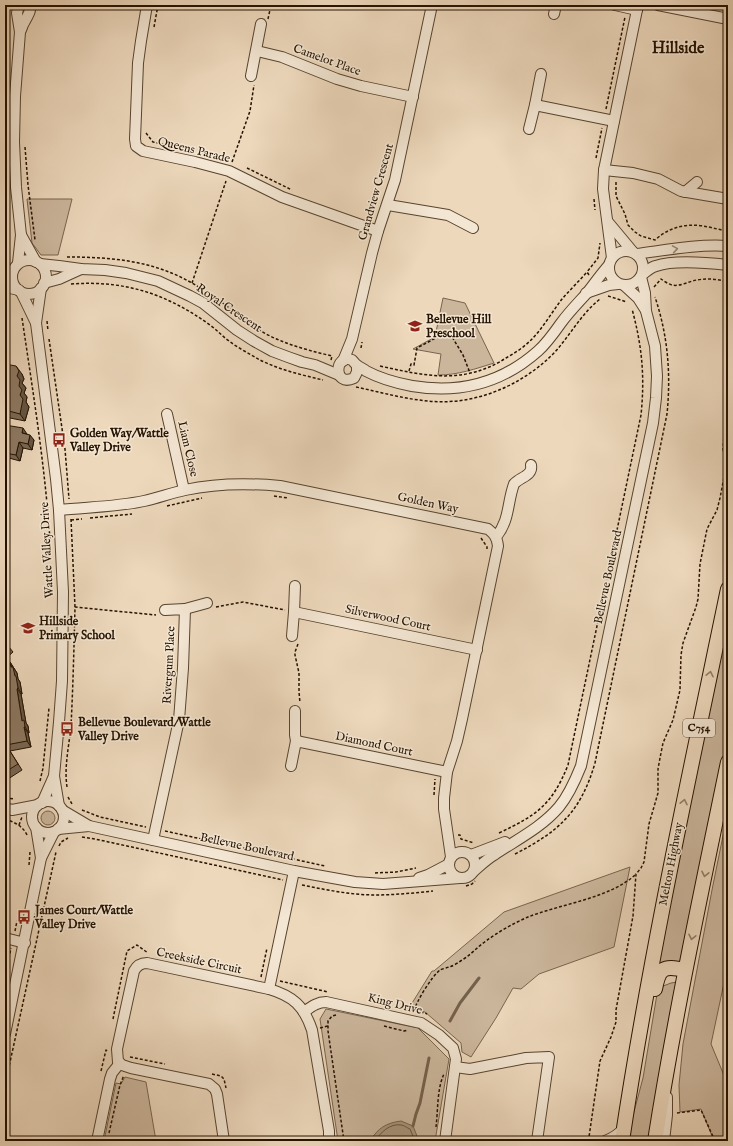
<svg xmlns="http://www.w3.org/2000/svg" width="733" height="1146" viewBox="0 0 733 1146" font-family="'IM FELL English',serif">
	<rect width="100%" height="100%" fill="#edd8bc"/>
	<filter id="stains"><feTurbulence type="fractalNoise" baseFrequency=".005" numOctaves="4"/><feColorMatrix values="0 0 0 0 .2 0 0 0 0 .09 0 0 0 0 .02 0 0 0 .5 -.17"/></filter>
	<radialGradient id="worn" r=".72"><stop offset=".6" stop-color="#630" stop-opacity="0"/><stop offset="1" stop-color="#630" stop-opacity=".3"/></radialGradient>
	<g fill="#cbb69c" stroke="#78644e">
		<polygon points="27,199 72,199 58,255 41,255 32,243"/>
		<path d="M443,298L465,303L494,363C475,369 458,375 438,375L441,354L413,349L435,337Z"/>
		<polygon points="728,615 728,735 680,964 658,965"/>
		<circle cx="48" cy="818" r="7"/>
		<polygon points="728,811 728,964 711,1044 728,1085 728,1141 714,1141 701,1109 680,1112 679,1085 683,1044 712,890"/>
		<polygon points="630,867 614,947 539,974 521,989 513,988 496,1018 471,1057 462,1052 461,1043 425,1012 409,1008 432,971 434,971 504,912"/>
		<polygon points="677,982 649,1141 628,1141 631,1123 643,1078 658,988 671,983"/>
		<polygon points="326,1009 418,1028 449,1059 435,1141 338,1141 320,1019"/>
		<polygon points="125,1077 146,1082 156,1141 104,1141 116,1083 121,1084"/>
	</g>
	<path fill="#a9957c" stroke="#74614a" d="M401,1121L413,1126L419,1141H370C378,1128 386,1123 401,1121Z"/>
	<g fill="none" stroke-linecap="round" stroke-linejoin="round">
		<path stroke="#67543e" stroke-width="1" d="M375,1141C380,1133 390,1123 401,1125C404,1125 407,1128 410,1129L415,1141"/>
		<g stroke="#74614a" stroke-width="3">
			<polyline points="450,1021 460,1003 479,978"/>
			<polyline points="413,1126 416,1114 420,1103 429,1058"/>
		</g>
		<defs>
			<g id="minor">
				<polyline points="147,5 141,41 138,63 135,139 136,146 143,151 195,162 229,171 282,197 378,231"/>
				<polyline points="615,5 637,10"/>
				<polyline points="658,5 728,19"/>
				<polyline points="554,14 556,5"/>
				<path d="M21,30C22,27 23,24 25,21C28,15 31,12 30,5"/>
				<polyline points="257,51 282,57 337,79 361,86 413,97"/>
				<polyline points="251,76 261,24"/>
				<polyline points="535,105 541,74"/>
				<polyline points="529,129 535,105 614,121"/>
				<polyline points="604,170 633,173 658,179 681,191 728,199"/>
				<polyline points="685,192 697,182"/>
				<polyline points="388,205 448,215 473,228"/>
				<polyline points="608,222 633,252"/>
				<polyline points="21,235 36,262"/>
				<circle cx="626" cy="268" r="17"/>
				<path d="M636,254C667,250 697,244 728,246"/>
				<polyline points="612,258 603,189 604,170 638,5"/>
				<circle cx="29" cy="277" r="17"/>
				<polyline points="18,263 21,235 16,187 14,142 15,96 20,32 17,13 19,5"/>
				<polyline points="40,264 59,266 81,269 105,270 126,273 158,281 190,296 203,303 237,330 254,341 272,351 288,357 302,362 315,365 339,375"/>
				<path d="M643,274C647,271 651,267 656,266C673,260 710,263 728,265"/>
				<polyline points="44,283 59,279 81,269"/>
				<polyline points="625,286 638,298 645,309"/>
				<polyline points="5,287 19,290"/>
				<polyline points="41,288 36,323 56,479 59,510 63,592 62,681 59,722 54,776 59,806"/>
				<polyline points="21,292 36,323"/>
				<polyline points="586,293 609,285 618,284"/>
				<polyline points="343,361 352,339 372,253 378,231 395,180 432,5"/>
				<path d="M357,365V372L354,378C333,388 334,353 352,360C354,362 356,365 358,366C361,368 364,369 366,371C381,379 396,383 412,386C459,394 502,383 538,351C547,343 554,333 561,323C569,312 578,303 587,293C594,284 601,274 609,265"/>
				<polyline points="167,414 184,490"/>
				<path d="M59,510C87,507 116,507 144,501C158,498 171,493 185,490C217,483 248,483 280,486L488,529C494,534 497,537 498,546L462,719L457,741L447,772L444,798V809L451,857"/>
				<path d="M496,537C510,520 507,503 514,484C520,477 533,476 531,465"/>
				<polyline points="185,609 207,603"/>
				<polyline points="294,612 295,586"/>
				<polyline points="292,636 294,612 477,650"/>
				<polyline points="295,711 295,735 296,741"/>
				<polyline points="291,766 296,741 447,772"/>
				<circle cx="48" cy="817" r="16"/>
				<polyline points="42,803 54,776"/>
				<polyline points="5,808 12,810 38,805"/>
				<polyline points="62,810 89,826 294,871 355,882 383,884 460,878"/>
				<polyline points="36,827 41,858"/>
				<polyline points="58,829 89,826"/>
				<polyline points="153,840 179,720 183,668 185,609 165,610"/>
				<circle cx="462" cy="865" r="13"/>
				<polyline points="471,855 505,842"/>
				<path d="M474,871C481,865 487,859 494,855C516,840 541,828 559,807C569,795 575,781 581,766L653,423L656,398L657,376L655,346L646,311L645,293L641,277"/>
				<polyline points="419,878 428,875 449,864"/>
				<polyline points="5,938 25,943"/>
				<polyline points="269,989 294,871"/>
				<path d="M304,1012C311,1007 317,1002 326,1002L421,1023L439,1035L453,1048L456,1059L445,1141"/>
				<polyline points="5,1034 41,858 54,832"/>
				<polyline points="455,1067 470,1069 526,1058 549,1057 537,1141"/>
				<polyline points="97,1141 110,1079 112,1073 120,1063"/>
				<path d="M224,1141L217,1094L215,1089L209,1084L131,1068L122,1065L118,1062L117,1049L134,971C137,965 141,963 147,963L269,989C293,996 304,1006 312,1030L329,1131V1141"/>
				<path d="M605,1141C613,1138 619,1134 624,1128"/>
				<polyline points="664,1141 667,1115 667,1097"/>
			</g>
			<g id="highway">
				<path d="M655,989C659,968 663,965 685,970"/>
				<path d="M622,1141C650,955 690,772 728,589"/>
				<path d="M655,1141C675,1014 702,888 728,762"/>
			</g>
		</defs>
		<use href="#minor" stroke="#57442f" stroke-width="12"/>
		<use href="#highway" stroke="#251200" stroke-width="16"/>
		<g stroke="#251200" stroke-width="1.5" stroke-dasharray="3 2" stroke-linecap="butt">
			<polyline points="268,19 271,5"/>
			<polyline points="154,27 158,5"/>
			<polyline points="5,87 8,45"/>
			<polyline points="606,109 625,17"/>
			<polyline points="146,133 153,142 192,151"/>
			<polyline points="25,147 28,185 35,240"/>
			<polyline points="198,152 215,156"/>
			<polyline points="596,158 602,128"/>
			<polyline points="232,162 250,111 254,85"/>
			<polyline points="247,168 292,190"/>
			<path d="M616,182V196L625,214L628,225L635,232L641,236L655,240C668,228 685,223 703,226C711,227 719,230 728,231"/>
			<polyline points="594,199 595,210"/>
			<polyline points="5,213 9,248"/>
			<path d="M67,257C101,257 136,259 169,272C190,280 210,294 228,307C236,313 243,319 250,324C275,342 303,349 332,356L331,360"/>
			<polyline points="5,263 7,258 9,248"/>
			<polyline points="589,275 587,272 598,258 600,243"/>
			<polyline points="192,283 226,181"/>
			<path d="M71,284C125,280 167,294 210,325C217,330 222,336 229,341C238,348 250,354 260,360C280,370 302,375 323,380"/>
			<path d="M654,287L661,279C664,281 668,284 672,285C680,287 689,281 697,280C708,278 717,279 728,282"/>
			<polyline points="608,296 627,302"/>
			<path d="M22,318C33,392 45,466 50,540"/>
			<polyline points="47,321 48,331"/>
			<polyline points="49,339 65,449 69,499"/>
			<polyline points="361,348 362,342"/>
			<path d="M380,366C425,376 464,385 506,358C515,353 524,347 531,340C543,328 552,312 562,299C570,290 579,281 587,272"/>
			<polyline points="409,371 411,364 414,365 417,348 447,332 449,332 463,355 470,373"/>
			<path d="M356,387C380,392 404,399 428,401C474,406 521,386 553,354C570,336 580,315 600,299"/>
			<polyline points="274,496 288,498"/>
			<polyline points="167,506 202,498"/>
			<polyline points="90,518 132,514"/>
			<polyline points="71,519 75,607"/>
			<polyline points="71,520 82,519"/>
			<polyline points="481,538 487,547 487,549"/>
			<polyline points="51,566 52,586"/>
			<polyline points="216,607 221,606 243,602 285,610"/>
			<polyline points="298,644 295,652 295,655 299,673 299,692 300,703"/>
			<polyline points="40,781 43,768 49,708"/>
			<path d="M67,787C64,767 69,746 71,726C73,687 74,647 75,607L156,615"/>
			<polyline points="434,795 435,779"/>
			<polyline points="68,797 72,804"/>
			<polyline points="5,798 15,799"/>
			<polyline points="82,810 100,817 146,827"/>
			<path d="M5,819C14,822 23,826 27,835"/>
			<polyline points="19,825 22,817"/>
			<polyline points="165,831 325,866"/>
			<path d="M499,833C537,815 552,805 568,765L641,415C645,376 642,346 632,309"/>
			<polyline points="458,835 460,835 461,839 474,843"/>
			<polyline points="82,837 95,839 283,880"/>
			<polyline points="59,846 61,842 68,838"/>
			<path d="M515,854C560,831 581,811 595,763L667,414C671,374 668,336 655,297"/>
			<polyline points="29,865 30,852"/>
			<polyline points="375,873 396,872 416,868"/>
			<path d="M302,885C317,888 332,891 347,893C375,897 404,894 433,891"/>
			<polyline points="466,886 472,884 475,881"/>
			<polyline points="15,931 17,921"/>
			<polyline points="261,977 267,948"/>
			<polyline points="5,978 11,948"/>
			<polyline points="280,981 328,992"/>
			<polyline points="396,1007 425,1013 427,1014"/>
			<path d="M414,1011C416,1002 432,976 440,970C442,969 446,968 449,967C453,966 458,963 462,960C471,955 477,947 486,941C498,932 514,923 528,917C561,904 610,898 635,875"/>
			<polyline points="336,1015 332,1016 328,1021 328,1031 344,1141"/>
			<polyline points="113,1019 127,951 137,945 148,953"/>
			<polyline points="384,1026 404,1031 408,1030"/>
			<polyline points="320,1028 328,1026"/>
			<polyline points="130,1057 165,1064"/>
			<polyline points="101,1071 106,1050 107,1051"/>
			<polyline points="212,1074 221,1076 224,1079 226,1088"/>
			<polyline points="5,1085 56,852"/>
			<polyline points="677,1113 701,1110 715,1141"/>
			<path d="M436,1127C438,1111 437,1088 444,1074"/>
			<polyline points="109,1133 120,1085 124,1075"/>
			<polyline points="577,1141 589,1137"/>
			<polyline points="589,1141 589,1137 600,1061 611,1037 616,1022 616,1010 633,916 636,874 641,868 644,862 649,824 658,793 658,769 660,758 663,743 673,720 680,690 681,655 683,643 696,607 698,599 700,564 707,529 717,510 720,498 725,472 725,461 723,449 724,435 728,421"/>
		</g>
		<use href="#minor" stroke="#f3e6d3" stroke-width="10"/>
		<use href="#highway" stroke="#edd8bc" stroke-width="14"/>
	</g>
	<g fill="#796854" stroke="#251200">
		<polygon points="5,364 22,374 24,379 22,383 26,388 24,393 27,397 26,402 29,407 25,421 5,417"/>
		<polygon points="5,425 26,434 34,440 32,450 23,448 20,461 5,457"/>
		<polygon points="5,642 13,652 5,659"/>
		<polygon points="10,662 17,673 18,679 20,682 22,694 21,694 26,723 28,726 29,733 28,733 31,747 10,751 22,770 5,781 5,750 8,748 6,745"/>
	</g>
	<g fill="#635545" stroke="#251200">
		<polygon points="16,366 22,374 24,379 22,383 26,388 24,393 27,397 26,402 29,407 25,421 20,414 20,395 17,376"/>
		<polygon points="23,428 27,434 22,433"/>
		<polygon points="30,435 34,440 32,450 28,444"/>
		<polygon points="19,442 23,448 20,461 16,455"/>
		<polygon points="5,624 8,629 7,633 6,631"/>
		<polygon points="10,662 17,673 18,679 20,682 22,694 18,688"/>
		<polygon points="17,689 21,694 26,723 28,726 29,733 25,727 22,721"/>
		<polygon points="24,727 28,733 31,747 27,741"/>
	</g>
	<g fill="#8d7962" stroke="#251200">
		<polygon points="5,364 16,366 19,371 17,376 20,380 19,386 22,390 20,395 23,399 20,414 5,410"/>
		<polygon points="5,425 23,428 22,433 30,435 28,444 19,442 16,455 5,453"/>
		<polygon points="5,624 7,627 5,631"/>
		<polygon points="5,642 9,646 5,649"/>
		<polygon points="10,662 11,667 13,667 15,676 16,676 18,688 17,689 22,721 24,720 25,727 24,727 27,741 6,745 5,742 5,663"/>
		<polygon points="8,748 18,764 5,772 5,750"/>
	</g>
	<defs><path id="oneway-chevron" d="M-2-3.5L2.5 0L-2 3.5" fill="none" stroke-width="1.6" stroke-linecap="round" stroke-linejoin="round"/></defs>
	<use stroke="#968774" href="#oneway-chevron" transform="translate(675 249) rotate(-9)"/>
	<g stroke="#937f67">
		<use href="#oneway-chevron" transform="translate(710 674) rotate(-78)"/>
		<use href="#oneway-chevron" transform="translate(684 802) rotate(-78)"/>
		<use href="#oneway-chevron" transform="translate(705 874) rotate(102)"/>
		<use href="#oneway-chevron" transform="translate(692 937) rotate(102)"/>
	</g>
	<defs>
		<symbol id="school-bare" viewBox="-9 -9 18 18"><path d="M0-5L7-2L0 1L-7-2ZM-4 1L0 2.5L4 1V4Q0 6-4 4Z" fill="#8f2418" stroke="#f3e6d3" stroke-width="2.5" paint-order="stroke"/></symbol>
		<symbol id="bus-bare" viewBox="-9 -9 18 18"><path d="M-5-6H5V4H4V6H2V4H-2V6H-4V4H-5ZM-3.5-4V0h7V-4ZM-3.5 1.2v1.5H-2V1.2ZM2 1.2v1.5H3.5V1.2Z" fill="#8f2418" stroke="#f3e6d3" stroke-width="2.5" paint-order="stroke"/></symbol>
	</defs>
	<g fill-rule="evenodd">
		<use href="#school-bare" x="405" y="316" width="20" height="20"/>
		<use href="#bus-bare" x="49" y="430" width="20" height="20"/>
		<use href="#school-bare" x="18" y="618" width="20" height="20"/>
		<use href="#bus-bare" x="57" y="719" width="20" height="20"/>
		<use href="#bus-bare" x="14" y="907" width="20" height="20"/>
	</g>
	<g text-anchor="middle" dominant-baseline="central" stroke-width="3" stroke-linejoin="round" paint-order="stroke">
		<rect fill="#f3e6d3" stroke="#63523f" stroke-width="1" x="683" y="719" width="32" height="18" rx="3"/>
		<g font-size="11" font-weight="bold" fill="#251200">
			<text x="699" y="728">C754</text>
		</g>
		<g font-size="12" fill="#251200" stroke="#f3e6d3">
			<text transform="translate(327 60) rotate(20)">Camelot Place</text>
			<text transform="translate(194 150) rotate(14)">Queens Parade</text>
			<text transform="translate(376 192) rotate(-74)">Grandview Crescent</text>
			<text transform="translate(229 308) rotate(34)">Royal Crescent</text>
			<text transform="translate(188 449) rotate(77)">Liam Close</text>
			<text transform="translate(428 503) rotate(12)">Golden Way</text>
			<text transform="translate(47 550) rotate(-93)">Wattle Valley Drive</text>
			<text transform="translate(608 577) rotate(-78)">Bellevue Boulevard</text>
			<text transform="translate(388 618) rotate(12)">Silverwood Court</text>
			<text transform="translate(169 665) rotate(-87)">Rivergum Place</text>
			<text transform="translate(374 744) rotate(12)">Diamond Court</text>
			<text transform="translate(247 847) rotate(12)">Bellevue Boulevard</text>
			<text transform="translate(671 864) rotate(-79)">Melton Highway</text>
			<text transform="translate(199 961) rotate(12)">Creekside Circuit</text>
			<text transform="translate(395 1004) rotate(14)">King Drive</text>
		</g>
		<g font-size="12" font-weight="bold" fill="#251200" stroke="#f3e6d3" text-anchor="start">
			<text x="426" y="319">Bellevue Hill<tspan x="426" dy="14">Preschool</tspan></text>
			<text x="70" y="433">Golden Way/Wattle<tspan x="70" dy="14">Valley Drive</tspan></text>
			<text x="39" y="621">Hillside<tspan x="39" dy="14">Primary School</tspan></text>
			<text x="78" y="722">Bellevue Boulevard/Wattle<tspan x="78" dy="14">Valley Drive</tspan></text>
			<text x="35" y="910">James Court/Wattle<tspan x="35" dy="14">Valley Drive</tspan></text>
		</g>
		<g font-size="16" font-weight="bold" fill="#251200" stroke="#f3e6d3">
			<text x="678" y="49">Hillside</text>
		</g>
	</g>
	<rect width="733" height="1146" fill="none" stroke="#edd8bc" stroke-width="20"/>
	<rect x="6" y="6" width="721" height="1134" fill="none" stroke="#251200" stroke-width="2"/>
	<rect x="10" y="10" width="713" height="1126" fill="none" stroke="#251200"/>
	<rect width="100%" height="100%" filter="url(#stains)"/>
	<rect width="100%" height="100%" fill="url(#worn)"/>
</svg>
